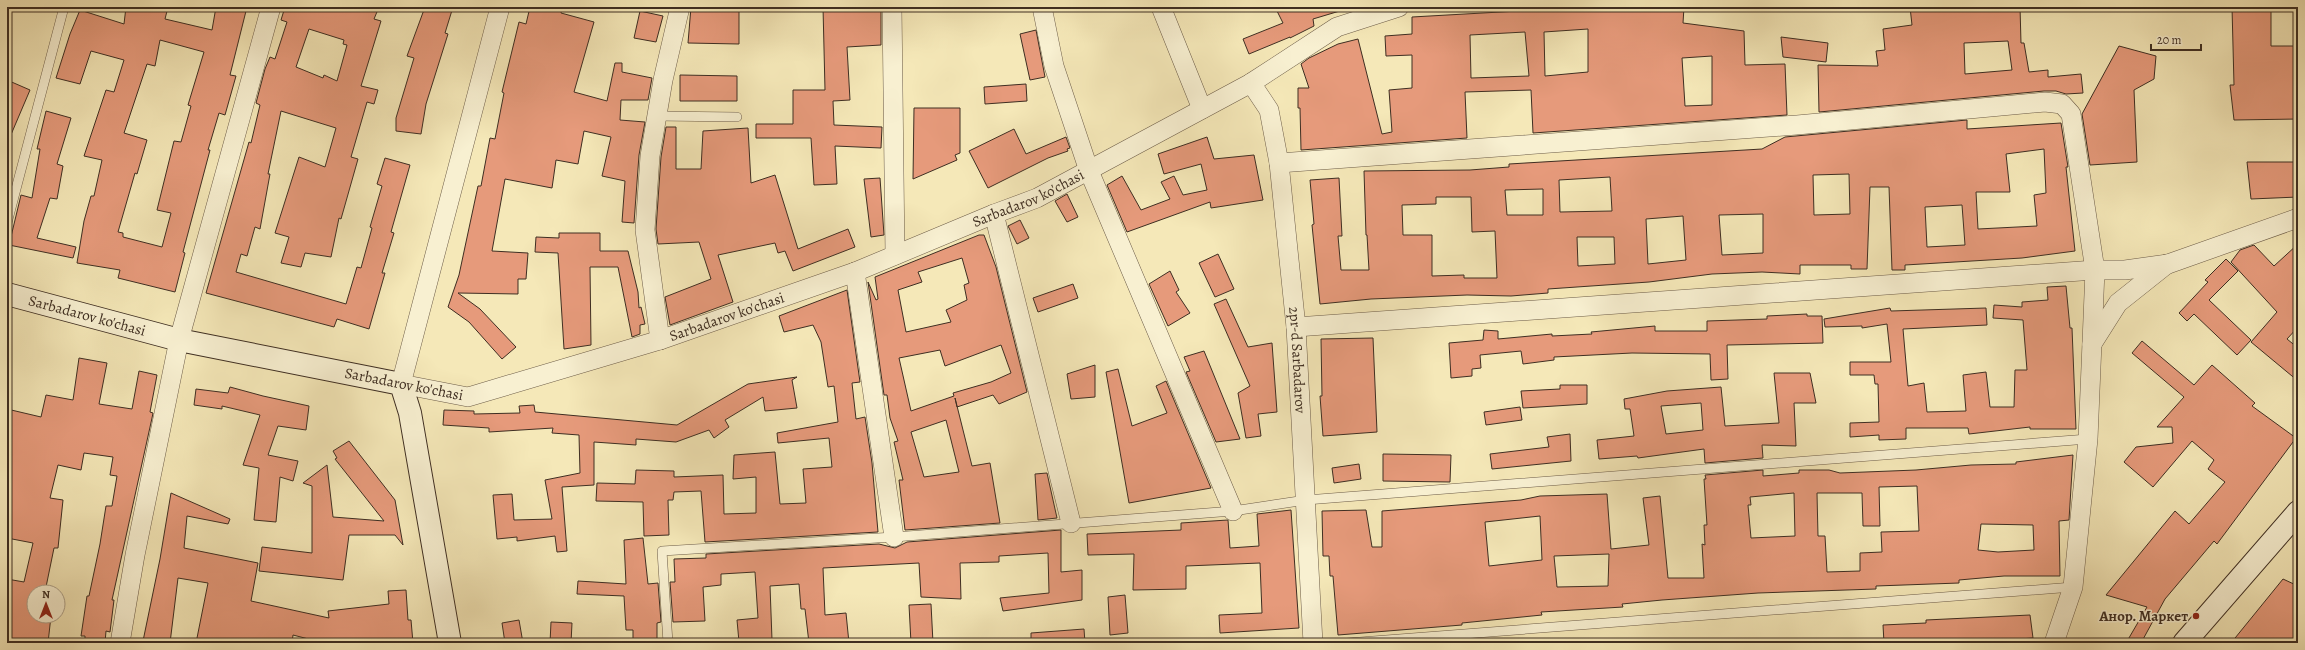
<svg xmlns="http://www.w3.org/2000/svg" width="2305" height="650" viewBox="0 0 2305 650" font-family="Alegreya,serif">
	<rect width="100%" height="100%" fill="#f5e8b8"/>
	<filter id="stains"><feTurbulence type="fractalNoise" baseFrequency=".005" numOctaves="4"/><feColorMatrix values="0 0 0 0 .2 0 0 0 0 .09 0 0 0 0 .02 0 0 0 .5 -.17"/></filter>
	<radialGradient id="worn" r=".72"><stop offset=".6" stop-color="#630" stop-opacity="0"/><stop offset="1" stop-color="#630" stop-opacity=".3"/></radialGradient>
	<g fill="#e69a7b" stroke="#3e2e22" fill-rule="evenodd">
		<path d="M126,7H168L165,19L212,30L216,7H247L230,75L236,76L225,115L219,113L208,150H210L183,252L185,253L175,292L118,278L120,270L77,263L84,221L91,196H94L102,160L84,156L106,90L114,92L124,60L91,51L80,84L56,78L70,34L80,10L124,24ZM160,40L204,52L188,105L191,106L181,142L174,141L157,210L171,213L162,247L123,237V233L118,232L135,173L137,174L147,140L124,133L147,64L155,66Z"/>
		<path d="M285,7H379L374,19L381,21L361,86L378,90L374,104L367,102L351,157L358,159L341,219L339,218L331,257L305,253L301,267L281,263L289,237L275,233L299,157L325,167L336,128L281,111L268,174H270L260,229L255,227L247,256L241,254L236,272L346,304L357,267L361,268L372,228L370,227L382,186L377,184L385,158L410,165L391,232L394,233L382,273H385L369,329L337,319L334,327L206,293L249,142L251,143L260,105L256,103L265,69L270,57L275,59L287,22L281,20ZM309,29L344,40L343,44L347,45L337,81L324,75L323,78L296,67Z"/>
		<polygon points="425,7 453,7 445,33 448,34 426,104 421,134 396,131 396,118 414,58 407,56"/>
		<polygon points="530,7 562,7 561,13 594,22 574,92 607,101 615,63 622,63 622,72 652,78 648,100 621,100 620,120 645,122 639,155 634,223 622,222 625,181 602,176 611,137 584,131 578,164 556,160 552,188 505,179 492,251 528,253 526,279 518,279 518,294 458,293 480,309 516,347 502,359 469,322 448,307 459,275 478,186 481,186 490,138 495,139 504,93 502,92 519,22 526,24"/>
		<polygon points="691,7 739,7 739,44 688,43"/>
		<polygon points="823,7 881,7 881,45 847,47 850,100 833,101 834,125 882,127 881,148 835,146 837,184 814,185 811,138 756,138 756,124 793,124 793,90 825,90"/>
		<polygon points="1275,7 1342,7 1343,10 1313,19 1314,26 1290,38 1290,37 1249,54 1243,39 1283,23"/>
		<path d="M1589,7H1684L1683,23L1744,31L1745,65L1785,64L1787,115L1533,133L1531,90L1465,92L1467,138L1301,150L1300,108H1298V88H1309L1301,64L1309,58L1338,44L1358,39L1382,134L1392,132L1389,90L1412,88V55L1386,56L1385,36L1412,34V17ZM1588,29V72L1545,76L1544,32ZM1525,32L1529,76L1471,78L1470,35ZM1712,56V105L1685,106L1682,58Z"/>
		<path d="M1910,7H2020L2021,43H2024L2029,72L2048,70V77L2081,74L2083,93L2066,94L2056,91H2044L1819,112L1818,65L1878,66L1876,51L1885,50L1883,29L1912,25ZM2008,41L2012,70L1965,74L1964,43Z"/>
		<polygon points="2232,7 2271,7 2271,46 2298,46 2298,119 2234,120 2230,85 2234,85"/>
		<polygon points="640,11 663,16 656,42 634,38"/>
		<polygon points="1036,30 1045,77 1030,80 1020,34"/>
		<polygon points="1781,37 1828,43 1826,62 1783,57"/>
		<polygon points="2119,46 2156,56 2154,79 2134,90 2137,162 2090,165 2082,114"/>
		<polygon points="680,75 737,76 737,101 680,101"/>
		<polygon points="7,80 30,90 7,144"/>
		<polygon points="1026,84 1027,101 985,104 984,87"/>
		<polygon points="914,108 960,108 960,153 955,155 957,160 913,179"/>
		<polygon points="46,111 71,118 57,164 63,166 57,199 50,198 37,238 76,247 73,258 9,245 21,195 32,198 40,149 37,149"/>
		<path d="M1967,120V129L2061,123L2068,167H2066L2075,251L2022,258L1905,265V270H1892L1889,187H1870L1867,269H1851V265H1800V274L1762,272L1712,274L1649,282L1548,289V293L1511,296L1467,295L1371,299L1320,304L1312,225L1314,224L1310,180L1339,178L1342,236H1338L1341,270H1369L1367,235H1366L1364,171L1470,170L1509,167V164L1762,149L1785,137ZM2044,149L2046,193L2034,195L2037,226L1978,229L1976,192H2010L2006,154ZM1849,174L1850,214L1814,215L1813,175ZM1610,177L1612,211L1560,212L1559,180ZM1543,189V215H1507L1505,190ZM1436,197H1471L1472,232L1495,231L1497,278H1464V275L1432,276V235H1403L1402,205L1436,204ZM1962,205L1965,245L1927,247L1925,207ZM1763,214V253L1722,255L1719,215ZM1683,216L1686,260L1648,264L1646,219ZM1577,237H1614L1615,264L1578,266Z"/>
		<polygon points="666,127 676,127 676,169 701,169 703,131 748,128 751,183 775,175 798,249 848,229 855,247 793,271 785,251 778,253 775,243 718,255 733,302 670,325 665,297 711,279 699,242 658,244 656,229 661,157"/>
		<polygon points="1014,129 1026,154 1066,137 1070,148 1067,149 1068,151 1048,158 988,188 969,151"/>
		<polygon points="1207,137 1214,159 1254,155 1263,200 1211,208 1210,202 1127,232 1107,185 1122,176 1141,210 1170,199 1161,182 1174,176 1183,195 1207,190 1201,164 1164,174 1158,154"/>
		<polygon points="2247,162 2298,162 2298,197 2251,199"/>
		<polygon points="880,178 884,235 871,237 864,179"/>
		<polygon points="1067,194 1078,217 1067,222 1055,201"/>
		<polygon points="1020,220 1029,238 1017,244 1008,226"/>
		<polygon points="559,233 600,233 600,251 628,251 638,292 639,308 641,307 645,324 640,325 640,334 632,337 618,267 590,267 591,345 564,349 558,253 535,252 536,237 559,238"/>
		<path d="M979,235H984L996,267L1027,392L999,404L993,395L957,407L955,398L972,466L990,463L1000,523L905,530L899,480H903L894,442L898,441L890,418L887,395H884L868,282L876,300L878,299L875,277ZM962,258L969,283L964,285L967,300L946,310L951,322L906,332L898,290L922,282L918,272ZM1001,345L1011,373L991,382L953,393L954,396L911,411L899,358L940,350L945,366ZM946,420L959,472L924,477L911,432Z"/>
		<polygon points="2298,244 2298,327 2287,339 2298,348 2298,381 2251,342 2277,312 2231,262 2240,250 2254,245 2274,266"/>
		<polygon points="1218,254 1234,289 1215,297 1199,263"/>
		<polygon points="2226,259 2238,271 2209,300 2251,340 2237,355 2194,314 2187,321 2179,313 2208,282 2205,280"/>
		<polygon points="1170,271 1179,290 1176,292 1190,313 1168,326 1149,284"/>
		<polygon points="1073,284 1078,298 1038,312 1033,298"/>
		<polygon points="2066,286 2070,328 2072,328 2076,429 2030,429 2030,427 1969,434 1968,428 1906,428 1906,439 1879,440 1879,435 1850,437 1850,423 1879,422 1878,384 1875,384 1874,375 1850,375 1850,362 1891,362 1887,324 1862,328 1862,326 1825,327 1824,319 1890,308 1891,311 1986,308 1987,325 1903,329 1908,386 1924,383 1927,412 1966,411 1963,375 1986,372 1990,407 2014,407 2015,370 2027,370 2023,320 1993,318 1994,305 2022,307 2022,302 2048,300 2047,287"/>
		<polygon points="847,290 860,382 852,383 856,419 865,417 872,463 878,532 705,542 701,491 674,492 673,500 668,500 669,535 644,536 643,502 596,501 597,483 635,484 636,470 674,471 674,477 723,475 724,514 756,513 756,477 733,479 734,455 775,452 780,504 806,503 803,469 832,467 829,438 778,443 777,433 838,422 834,386 828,387 821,342 813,325 784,332 779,316"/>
		<polygon points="1226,299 1248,347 1272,343 1277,412 1258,414 1261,436 1246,438 1238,393 1250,386 1214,304"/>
		<polygon points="1807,314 1807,316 1822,316 1823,343 1727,345 1728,379 1711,380 1710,354 1632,353 1554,357 1554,360 1523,364 1521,351 1480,355 1481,368 1472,369 1472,376 1451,378 1449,343 1483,340 1484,330 1498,331 1498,339 1552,334 1552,336 1592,334 1591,332 1655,326 1655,331 1707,331 1707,321 1767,319 1767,316"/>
		<polygon points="1373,338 1377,432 1323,436 1320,396 1322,396 1321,339"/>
		<polygon points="2142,341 2194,385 2212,365 2255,403 2252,406 2296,438 2217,544 2214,541 2165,599 2141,643 2126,643 2147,607 2106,595 2175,511 2189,524 2225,482 2208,469 2214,460 2192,441 2153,487 2124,462 2136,447 2173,443 2172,427 2157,427 2184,397 2132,353"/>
		<polygon points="1204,351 1240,439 1216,442 1186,372 1190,371 1184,357"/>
		<polygon points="79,358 107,363 99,404 132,409 139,371 157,375 150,412 153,413 152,418 112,600 114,600 110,632 106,631 105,643 85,643 85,636 81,636 87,596 89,596 100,544 106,506 112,506 117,476 110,475 113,457 84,453 81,470 58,465 50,498 63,500 58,548 54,548 46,587 54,588 54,592 34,592 34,616 51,616 48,643 7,643 7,579 24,582 33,543 7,538 7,409 41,417 46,395 73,400"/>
		<polygon points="1095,365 1095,397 1071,399 1067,374"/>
		<polygon points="1118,369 1132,426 1167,413 1156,386 1166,381 1211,488 1129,503 1106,372"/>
		<path d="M1774,373H1810L1816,403H1794L1796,446L1762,445L1763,458L1705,463L1704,449L1638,458L1637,456L1599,459L1597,440L1634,436L1630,409H1625L1624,399L1667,391L1721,387L1725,426L1779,423ZM1701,403L1703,430L1666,434L1661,406Z"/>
		<polygon points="797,377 792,380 797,408 765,411 763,397 725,420 729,427 714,438 709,430 676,442 636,439 636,445 594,442 594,485 562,487 567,551 557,552 555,536 517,541 517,537 497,539 493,495 512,494 514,520 552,519 545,480 580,473 579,435 552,433 553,428 489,432 489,428 443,425 444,410 474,411 474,414 520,413 519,406 534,405 535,412 677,425 748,384"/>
		<polygon points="1560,385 1587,385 1587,404 1523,408 1521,391 1560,389"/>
		<polygon points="230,387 263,396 309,406 306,430 278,426 268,455 298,461 293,481 280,477 276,522 254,520 259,468 243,465 260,415 222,406 222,409 194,405 196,389 228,393"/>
		<polygon points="1520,407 1522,420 1486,425 1484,412"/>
		<polygon points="1570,434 1571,461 1492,469 1490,454 1549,447 1547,437"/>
		<polygon points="349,441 395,500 403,545 395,535 349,535 343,580 259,571 262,547 312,553 312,486 303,483 327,465 333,517 384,521 335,459 337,458 333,451"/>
		<polygon points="1383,454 1451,455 1450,482 1383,481"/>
		<path d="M2073,455L2069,520L2059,521L2060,576H2004L1959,580V583L1876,586V589L1758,593L1662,600L1622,604L1623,607L1541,612L1542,615L1462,623V625L1338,635L1334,588L1333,576H1330L1329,556H1323L1322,511L1366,510L1372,547H1382V511L1521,500L1540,496L1607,494L1611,549L1649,545L1643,498L1660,496L1668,578H1704L1702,544L1705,545L1704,525H1707L1704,479H1706L1705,475L1763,470V476L1799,473V470H1829L1840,473L1916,470L1971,465L2016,464V462ZM1917,486L1919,531L1881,532L1882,552L1860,553V571L1827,572L1825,536H1818L1817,493H1862L1863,526H1880L1879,487ZM1794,493L1795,536L1751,538L1748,505H1751L1750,497ZM1540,516L1542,560L1489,566L1485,522ZM1981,524L2033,525L2034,550L1998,552L1978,550ZM1609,554L1608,586L1557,587L1554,556Z"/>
		<polygon points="1359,464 1361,479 1334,483 1332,468"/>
		<polygon points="1047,473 1057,518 1038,520 1035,474"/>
		<polygon points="171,493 230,519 228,524 187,516 184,548 258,563 251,601 329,618 328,611 389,604 388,591 406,590 408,620 411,620 413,643 324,643 293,635 292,643 196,643 208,583 178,578 170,643 143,641 160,559"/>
		<polygon points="1291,510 1299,628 1220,633 1219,615 1262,613 1260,563 1186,566 1186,589 1133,590 1134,554 1088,555 1087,534 1181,530 1181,523 1228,520 1230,548 1259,546 1257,514"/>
		<polygon points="1061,530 1061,572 1082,570 1082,600 1003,611 1000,598 1049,593 1048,553 999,556 999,562 960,563 961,599 921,597 919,563 823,568 825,615 846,613 849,643 809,643 805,609 801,609 799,584 770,586 772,640 739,642 737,620 758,618 755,572 721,574 721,585 703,587 705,621 673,622 670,582 675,582 674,559 706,558 706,554 879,544 895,548 907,542"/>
		<polygon points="643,538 648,584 658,583 661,622 657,623 657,643 633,643 633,630 626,630 624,596 577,594 578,581 626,584 624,540"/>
		<polygon points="2283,579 2298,586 2298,625 2294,643 2231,643"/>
		<polygon points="1125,595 1128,633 1110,635 1108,597"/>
		<polygon points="931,604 933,643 911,643 909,605"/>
		<polygon points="2030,615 2033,638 1963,643 1884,643 1883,625 1926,623 1926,620"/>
		<polygon points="519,620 523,643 505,643 502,623"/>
		<polygon points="551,622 572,623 571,643 550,643"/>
		<polygon points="1084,629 1085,643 1031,643 1031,633"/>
	</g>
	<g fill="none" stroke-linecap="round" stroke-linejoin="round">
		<defs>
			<g id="lane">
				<polyline points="657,116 737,117"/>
				<polyline points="7,223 64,7"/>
				<polyline points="668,643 662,551 894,537 1233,511 1306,500 2088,439"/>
				<polyline points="1347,643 2073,587"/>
			</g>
			<g id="street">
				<path id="s1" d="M500,7L401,384L468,397L660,340L855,272L994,214L1037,198L1251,83L1337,27L1399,7"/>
				<polyline points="892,7 895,255"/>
				<polyline points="1042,7 1054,66 1089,171 1233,511"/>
				<polyline points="1161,7 1202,109"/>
				<path id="s2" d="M1251,83L1269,110L1279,163L1296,327L1313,643"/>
				<polyline points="1279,163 1797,125 2045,102 2062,104 2071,114 2095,270 2125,270 2168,264 2298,218"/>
				<polyline points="994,214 1071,523"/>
				<polyline points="855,272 894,537"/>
				<polyline points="1296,327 2095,270 2088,439 2073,587 2054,643"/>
				<polyline points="660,340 645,230 650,156 663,80 680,7"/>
				<polyline points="2092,344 2118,303 2167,264"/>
				<polyline points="120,643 135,555 179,340 271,7"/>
			</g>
			<g id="secondary">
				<path id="s3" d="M7,294L179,340L401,384L410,413L450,643"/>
				<polyline points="2184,643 2298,512"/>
			</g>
		</defs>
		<use href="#lane" stroke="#6c5c48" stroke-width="10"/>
		<use href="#street" stroke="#6c5c48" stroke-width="20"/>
		<use href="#secondary" stroke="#3e2e22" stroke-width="24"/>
		<use href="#lane" stroke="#f8f0d1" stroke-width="9"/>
		<use href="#street" stroke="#f8f0d1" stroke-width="19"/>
		<use href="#secondary" stroke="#f8f0d1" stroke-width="22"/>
	</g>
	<circle fill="#8f2418" stroke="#f8f0d1" stroke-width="1.5" cx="2196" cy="616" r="4"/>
	<g text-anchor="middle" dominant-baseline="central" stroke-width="3" stroke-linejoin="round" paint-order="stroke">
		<g font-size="15" fill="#3e2e22" stroke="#f8f0d1">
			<text stroke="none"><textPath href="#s1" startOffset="1053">Sarbadarov ko'chasi</textPath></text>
			<text stroke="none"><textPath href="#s3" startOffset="83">Sarbadarov ko'chasi</textPath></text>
			<text stroke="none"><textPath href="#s1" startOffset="729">Sarbadarov ko'chasi</textPath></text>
			<text stroke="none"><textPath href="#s2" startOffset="284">2pr-d Sarbadarov</textPath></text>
			<text transform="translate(404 384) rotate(11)">Sarbadarov ko'chasi</text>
		</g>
		<g font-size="15" font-weight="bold" fill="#3e2e22" stroke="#f8f0d1" text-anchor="end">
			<text x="2188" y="616">Анор. Маркет</text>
		</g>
	</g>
	<rect width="2305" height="650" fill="none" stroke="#f5e8b8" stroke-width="24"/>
	<rect x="8" y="8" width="2289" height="634" fill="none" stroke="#3e2e22" stroke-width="2"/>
	<rect x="12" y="12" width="2281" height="626" fill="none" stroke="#3e2e22"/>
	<g transform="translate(46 604)"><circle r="19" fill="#f8f0d1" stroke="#aea28b"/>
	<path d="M0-3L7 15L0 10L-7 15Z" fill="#8f2418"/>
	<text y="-6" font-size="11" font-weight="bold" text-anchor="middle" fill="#3e2e22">N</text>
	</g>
	<path d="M2151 44v6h50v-6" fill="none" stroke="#3e2e22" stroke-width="2"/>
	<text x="2157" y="44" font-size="12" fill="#3e2e22" stroke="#f8f0d1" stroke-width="3" paint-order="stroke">20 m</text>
	<rect width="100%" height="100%" filter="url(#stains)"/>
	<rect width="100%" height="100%" fill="url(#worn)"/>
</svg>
